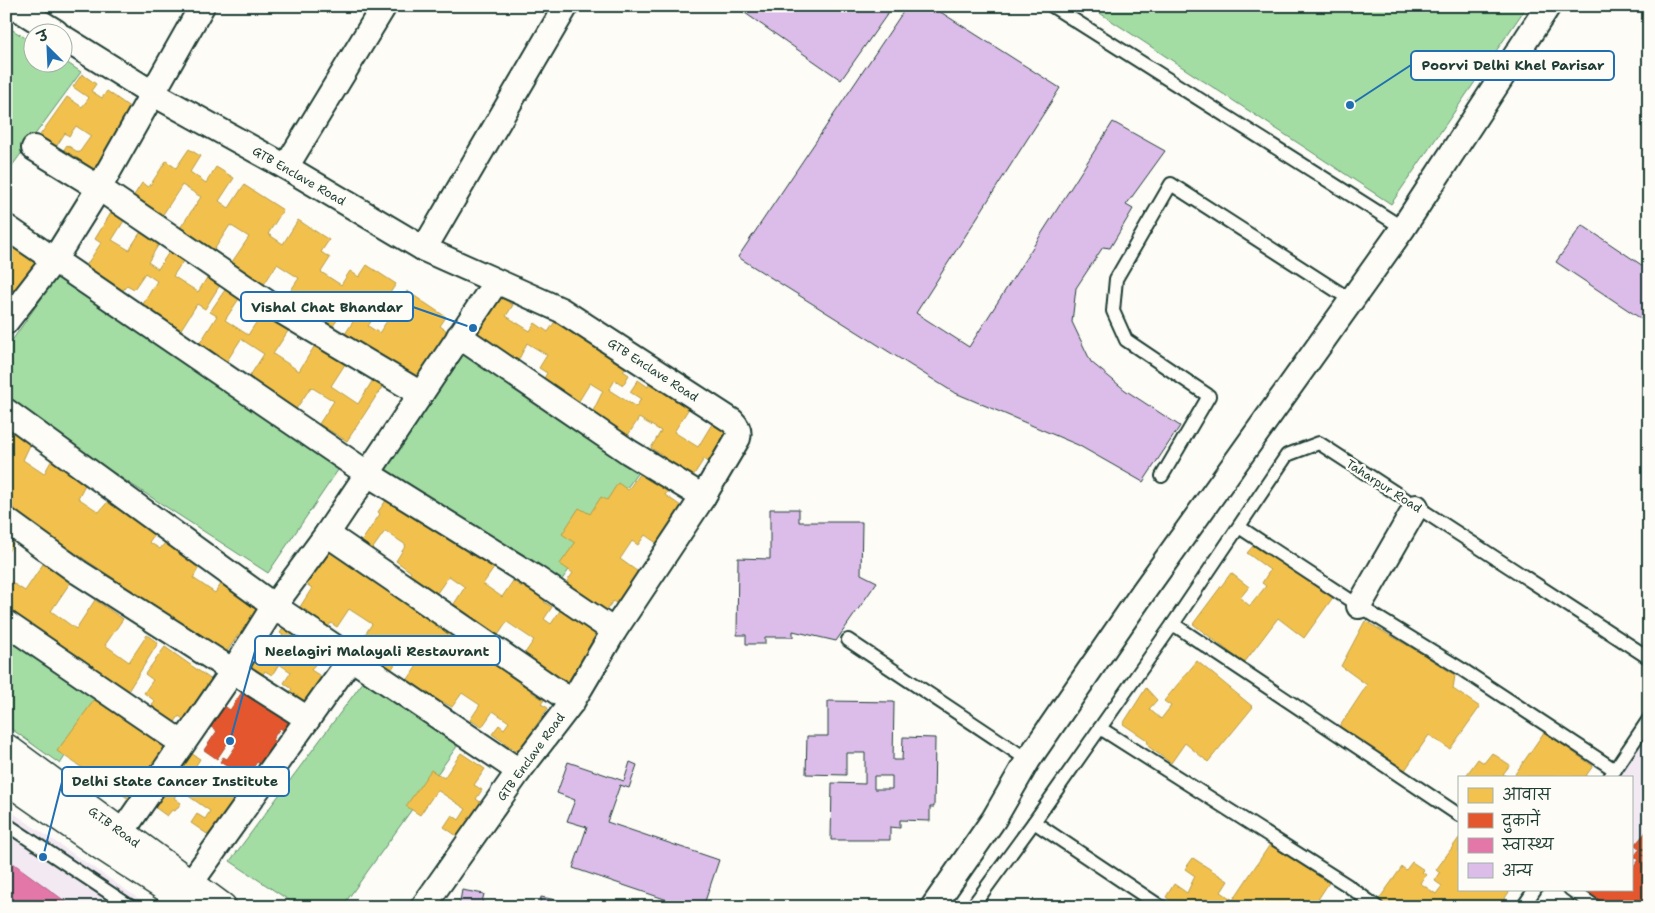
<svg xmlns="http://www.w3.org/2000/svg" width="1655" height="913" viewBox="0 0 1655 913" font-family="'Shantell Sans','Playpen Sans Deva',sans-serif">
	<rect width="100%" height="100%" fill="#fdfcf7"/>
	<filter id="ink" filterUnits="userSpaceOnUse"><feTurbulence type="fractalNoise" baseFrequency=".02" numOctaves="2"/><feDisplacementMap in="SourceGraphic" scale="10" xChannelSelector="R" yChannelSelector="G"/><feConvolveMatrix kernelMatrix="1 2 1 2 8 2 1 2 1" color-interpolation-filters="sRGB"/></filter>
	<g filter="url(#ink)">
		<g fill="#f3e9f3">
			<polygon points="1649,719 1649,907 1597,907 1570,889 1631,889 1631,777 1610,777"/>
			<polygon points="6,808 151,907 6,907"/>
		</g>
		<g fill="#a3dda3" stroke="#618d6c">
			<polygon points="1089,6 1527,6 1391,204"/>
			<polygon points="6,26 32,42 32,62 62,62 63,60 81,72 6,174"/>
			<polygon points="62,269 351,451 268,573 6,403 6,349"/>
			<polygon points="467,336 646,461 556,588 380,467"/>
			<polygon points="6,631 106,692 60,764 6,725"/>
			<polygon points="372,670 463,738 342,907 299,907 230,861"/>
		</g>
		<g fill="#f2c14e" stroke="#b39946">
			<polygon points="82,74 96,84 91,91 102,98 107,91 138,113 93,177 61,154 67,145 79,153 91,136 76,126 69,136 65,133 54,150 38,138 67,97 82,107 89,98 73,87"/>
			<polygon points="189,149 200,156 190,172 206,183 216,167 234,178 219,201 229,208 244,185 283,210 268,234 283,244 298,220 329,240 321,252 330,258 321,272 341,285 350,271 359,277 367,265 396,284 368,326 379,333 407,291 446,317 440,326 450,333 418,381 345,334 360,311 349,303 333,326 287,296 299,278 277,264 263,286 230,265 249,237 230,225 212,253 178,231 201,197 182,185 160,219 131,200 142,183 149,187 166,161 176,168"/>
			<polygon points="114,208 127,216 112,240 129,250 144,227 162,239 148,262 158,269 173,246 187,255 173,276 198,292 212,270 244,291 225,320 248,335 267,306 294,322 273,354 299,371 319,339 349,358 331,386 358,404 376,375 386,381 347,441 319,424 334,401 311,387 296,409 248,379 264,354 241,339 225,364 198,346 217,316 210,312 229,284 223,280 205,309 197,304 178,334 140,309 157,281 145,273 134,289 127,285 119,296 82,272 101,243 95,239"/>
			<polygon points="6,240 39,260 6,308"/>
			<polygon points="6,240 39,260 6,308"/>
			<polygon points="494,292 513,305 506,316 530,331 535,323 548,332 556,320 627,365 623,371 629,375 623,385 615,380 609,390 636,407 641,399 630,392 638,380 648,387 652,380 691,405 674,432 698,447 715,419 737,433 716,467 704,459 693,476 680,468 675,475 656,463 662,455 651,448 661,431 639,418 623,443 589,419 603,391 590,383 574,409 540,386 547,373 539,368 547,355 527,343 515,367 466,334 471,328 478,332 487,319 480,314"/>
			<polygon points="6,426 30,445 23,460 44,474 54,456 88,479 78,498 99,512 111,498 159,528 149,542 160,549 168,539 204,558 193,578 215,593 227,575 262,601 246,640 238,635 226,653 6,507"/>
			<polygon points="644,467 672,485 665,495 681,506 673,518 678,521 661,546 645,535 638,545 632,541 620,559 641,574 619,605 613,601 604,613 565,584 573,573 560,564 575,543 562,534 579,508 590,514 601,497 607,500 618,483 628,490"/>
			<polygon points="389,496 494,558 487,563 494,568 483,584 502,597 513,581 522,587 529,577 551,592 544,602 552,607 544,619 551,624 566,602 612,633 573,690 523,656 534,640 507,622 496,638 452,607 465,587 449,576 434,597 407,579 411,572 396,561 406,545 385,531 366,558 355,551 380,514 378,512"/>
			<polygon points="6,540 13,544 6,555"/>
			<polygon points="327,543 414,601 410,607 426,618 430,612 439,618 434,625 447,633 452,626 536,682 530,691 544,700 541,704 548,708 518,752 492,734 499,725 504,729 509,722 493,711 482,727 470,720 480,705 462,693 452,707 443,702 438,710 403,687 420,661 404,651 389,673 360,658 366,650 358,645 372,624 349,609 337,627 331,623 325,631 305,618 309,612 300,607 312,588 302,581"/>
			<polygon points="1254,545 1334,596 1304,638 1278,618 1244,663 1193,624 1231,573 1249,587 1240,598 1250,606 1266,586 1262,583 1270,570 1247,553"/>
			<polygon points="43,564 70,583 51,611 76,629 95,600 123,619 105,645 129,662 147,635 158,643 125,696 6,617 6,579 25,591"/>
			<polygon points="289,620 320,641 312,654 319,659 311,670 322,677 301,707 286,697 292,689 284,683 291,672 279,664 272,675 265,671 260,679 240,666 261,636 275,645 283,635 280,633"/>
			<polygon points="1365,621 1424,655 1455,675 1453,689 1480,707 1450,749 1429,735 1403,773 1338,729 1367,685 1341,666"/>
			<polygon points="165,647 216,683 187,722 179,716 171,728 148,711 155,701 144,693 153,680 145,674"/>
			<polygon points="1197,661 1253,707 1208,762 1185,743 1171,763 1149,747 1147,740 1123,724 1146,688 1157,700 1149,709 1161,719 1171,706 1164,701"/>
			<polygon points="100,692 174,742 132,801 57,751"/>
			<polygon points="1547,728 1574,746 1570,750 1593,766 1585,777 1513,777"/>
			<polygon points="186,750 200,759 193,770 202,777 210,766 245,790 213,838 191,823 197,814 205,819 210,811 180,790 174,798 181,803 175,811 172,810 167,816 149,803 168,776 182,786 188,776 175,767"/>
			<polygon points="461,753 485,769 474,785 482,790 476,799 489,808 473,830 465,825 457,836 444,827 452,815 459,820 466,809 437,790 420,815 406,806 431,770 444,778"/>
			<polygon points="1492,753 1510,765 1503,774 1507,777 1465,777 1478,759 1484,763"/>
			<polygon points="1459,838 1459,889 1511,889 1499,907 1383,907 1377,902 1402,867 1406,870 1412,862 1424,870 1422,872 1426,875 1420,883 1436,894 1442,886 1435,881 1440,873 1436,870"/>
			<polygon points="1271,843 1330,881 1313,907 1179,907 1166,897 1174,884 1187,893 1195,876 1185,869 1193,858 1228,881 1221,892 1233,900"/>
		</g>
		<g fill="#e4572e" stroke="#a94f30">
			<polygon points="246,686 291,711 285,719 293,724 287,733 280,728 272,740 275,741 260,764 257,762 243,783 230,774 233,770 220,762 223,757 227,759 236,746 229,741 217,759 204,750 217,731 205,723 219,702 230,710"/>
			<polygon points="1649,828 1649,907 1608,907 1584,889 1631,889 1631,870 1639,860 1634,856 1640,849 1635,845"/>
		</g>
		<polygon fill="#e377a8" stroke="#a86685" points="6,858 73,907 6,907"/>
		<g fill="#dcbdea" stroke="#1f3d34" fill-rule="evenodd">
			<polygon points="735,6 893,6 841,80"/>
			<polygon points="907,6 931,6 1060,88 916,313 969,347 1113,122 1165,151 1126,205 1133,209 1110,248 1103,247 1076,288 1072,322 1091,362 1125,390 1180,426 1143,482 1078,445 953,392 738,257"/>
			<polygon points="1582,225 1649,270 1649,324 1556,262"/>
			<polygon points="770,509 799,509 799,522 862,522 861,574 877,582 836,641 793,631 793,637 765,637 765,644 746,644 746,635 737,635 738,558 770,559"/>
			<path d="M828,701L894,702L893,760H902L903,737L935,738L934,807H930V821L900,820V828L890,827V840H831L832,783L865,784V753H846V775L806,774L807,736H828ZM874,776H892V789H874Z"/>
			<polygon points="568,762 624,781 630,762 637,765 629,788 620,785 607,822 719,860 703,907 688,907 573,868 587,827 567,821 575,800 557,793"/>
			<polygon points="462,890 484,894 482,902 496,907 459,907"/>
			<polygon points="541,897 576,904 575,907 539,907"/>
		</g>
		<g fill="none" stroke-linecap="round" stroke-linejoin="round">
			<defs>
				<g id="lane">
					<polyline points="1052,6 1403,228"/>
					<polyline points="1162,476 1209,396 1126,340 1113,311 1116,279 1171,184 1351,300"/>
					<polyline points="1239,527 1359,606 1463,670 1615,770"/>
					<polyline points="1173,624 1459,815"/>
					<polyline points="848,640 1028,760"/>
					<polyline points="1100,728 1347,885 1377,907"/>
					<polyline points="1610,777 1649,719"/>
					<polyline points="1034,822 1161,907"/>
					<polyline points="6,824 131,907"/>
					<polyline points="1570,889 1596,907"/>
					<polyline points="972,907 1034,822 1173,624 1287,455 1319,443 1649,658"/>
					<polyline points="1523,907 1535,889"/>
				</g>
				<g id="street">
					<polyline points="14,6 56,32"/>
					<path d="M62,37L152,93L286,167L424,249L561,310L732,421C737,426 740,431 738,438L703,497L614,631L572,702L519,771L423,907"/>
					<polyline points="34,148 99,188 271,305 421,394"/>
					<polyline points="286,167 384,6"/>
					<polyline points="6,227 368,474 537,579 614,631"/>
					<polyline points="424,249 566,6"/>
					<polyline points="6,322 54,260 99,188 202,6"/>
					<polyline points="459,336 629,452 703,497"/>
					<polyline points="6,411 274,606 519,771"/>
					<polyline points="6,520 78,572 308,719"/>
					<polyline points="327,534 572,702"/>
					<polyline points="1359,606 1416,507"/>
					<polyline points="6,623 182,743"/>
					<polyline points="122,832 233,671 274,606 327,534 496,282"/>
					<polyline points="190,884 352,657"/>
					<polyline points="933,907 994,819 1028,760 1144,591 1403,228 1548,6"/>
				</g>
				<g id="secondary">
					<polyline points="6,748 222,907"/>
					<polyline points="6,779 102,846 176,894"/>
				</g>
			</defs>
			<use href="#lane" stroke="#1f3d34" stroke-width="16"/>
			<use href="#street" stroke="#1f3d34" stroke-width="28"/>
			<use href="#secondary" stroke="#1f3d34" stroke-width="31"/>
			<use href="#lane" stroke="#fdfcf7" stroke-width="12"/>
			<use href="#street" stroke="#fdfcf7" stroke-width="24"/>
			<use href="#secondary" stroke="#fdfcf7" stroke-width="28"/>
		</g>
	</g>
	<g text-anchor="middle" dominant-baseline="central" stroke-width="5" stroke-linejoin="round" paint-order="stroke">
		<g font-size="12" fill="#1f3d34" stroke="#fdfcf7">
			<text transform="translate(299 176) rotate(30)">GTB Enclave Road</text>
			<text transform="translate(653 370) rotate(33)">GTB Enclave Road</text>
			<text transform="translate(1384 486) rotate(33)">Taharpur Road</text>
			<text transform="translate(531 757) rotate(-54)">GTB Enclave Road</text>
			<text transform="translate(114 827) rotate(36)">G.T.B Road</text>
		</g>
	</g>
	<path fill="none" stroke="#1f6fb2" stroke-width="2" d="M1350 105L1411 65M473 328L413 307M230 741L255 651M43 857L62 782"/>
	<g fill="#1f6fb2" stroke="#fdfcf7" stroke-width="2">
		<circle cx="1350" cy="105" r="5"/>
		<circle cx="473" cy="328" r="5"/>
		<circle cx="230" cy="741" r="5"/>
		<circle cx="43" cy="857" r="5"/>
	</g>
	<g fill="#fdfcf7" stroke="#1f6fb2" stroke-width="2">
		<rect x="1411" y="51" width="203" height="29" rx="5"/>
		<rect x="241" y="292" width="172" height="29" rx="5"/>
		<rect x="255" y="636" width="245" height="29" rx="5"/>
		<rect x="62" y="767" width="227" height="29" rx="5"/>
	</g>
	<g font-size="14" text-anchor="middle" font-weight="bold" fill="#1f3d34">
		<text x="1513" y="70">Poorvi Delhi Khel Parisar</text>
		<text x="327" y="312">Vishal Chat Bhandar</text>
		<text x="377" y="656">Neelagiri Malayali Restaurant</text>
		<text x="175" y="786">Delhi State Cancer Institute</text>
	</g>
	<rect width="1655" height="913" fill="none" stroke="#fdfcf7" stroke-width="25"/>
	<rect x="12" y="12" width="1630" height="888" fill="none" stroke="#1f3d34" stroke-width="2" filter="url(#ink)"/>
	<rect x="1458" y="776" width="175" height="115" fill="#fdfcf7" stroke="#a4b0a9"/>
	<rect x="1468" y="788" width="25" height="15" fill="#f2c14e" stroke="#a4b0a9"/>
	<text x="1502" y="800" font-size="15" fill="#1f3d34">आवास</text>
	<rect x="1468" y="813" width="25" height="15" fill="#e4572e" stroke="#a4b0a9"/>
	<text x="1502" y="826" font-size="15" fill="#1f3d34">दुकानें</text>
	<rect x="1468" y="838" width="25" height="15" fill="#e377a8" stroke="#a4b0a9"/>
	<text x="1502" y="850" font-size="15" fill="#1f3d34">स्वास्थ्य</text>
	<rect x="1468" y="863" width="25" height="15" fill="#dcbdea" stroke="#a4b0a9"/>
	<text x="1502" y="876" font-size="15" fill="#1f3d34">अन्य</text>
	<g transform="translate(48 48) rotate(336)"><circle r="24" fill="#fdfcf7" stroke="#a4b0a9"/>
	<path d="M0-4L9 19L0 12L-9 19Z" fill="#1f6fb2"/>
	<text y="-8" font-size="14" font-weight="bold" text-anchor="middle" fill="#1f3d34">उ</text>
	</g>
</svg>
